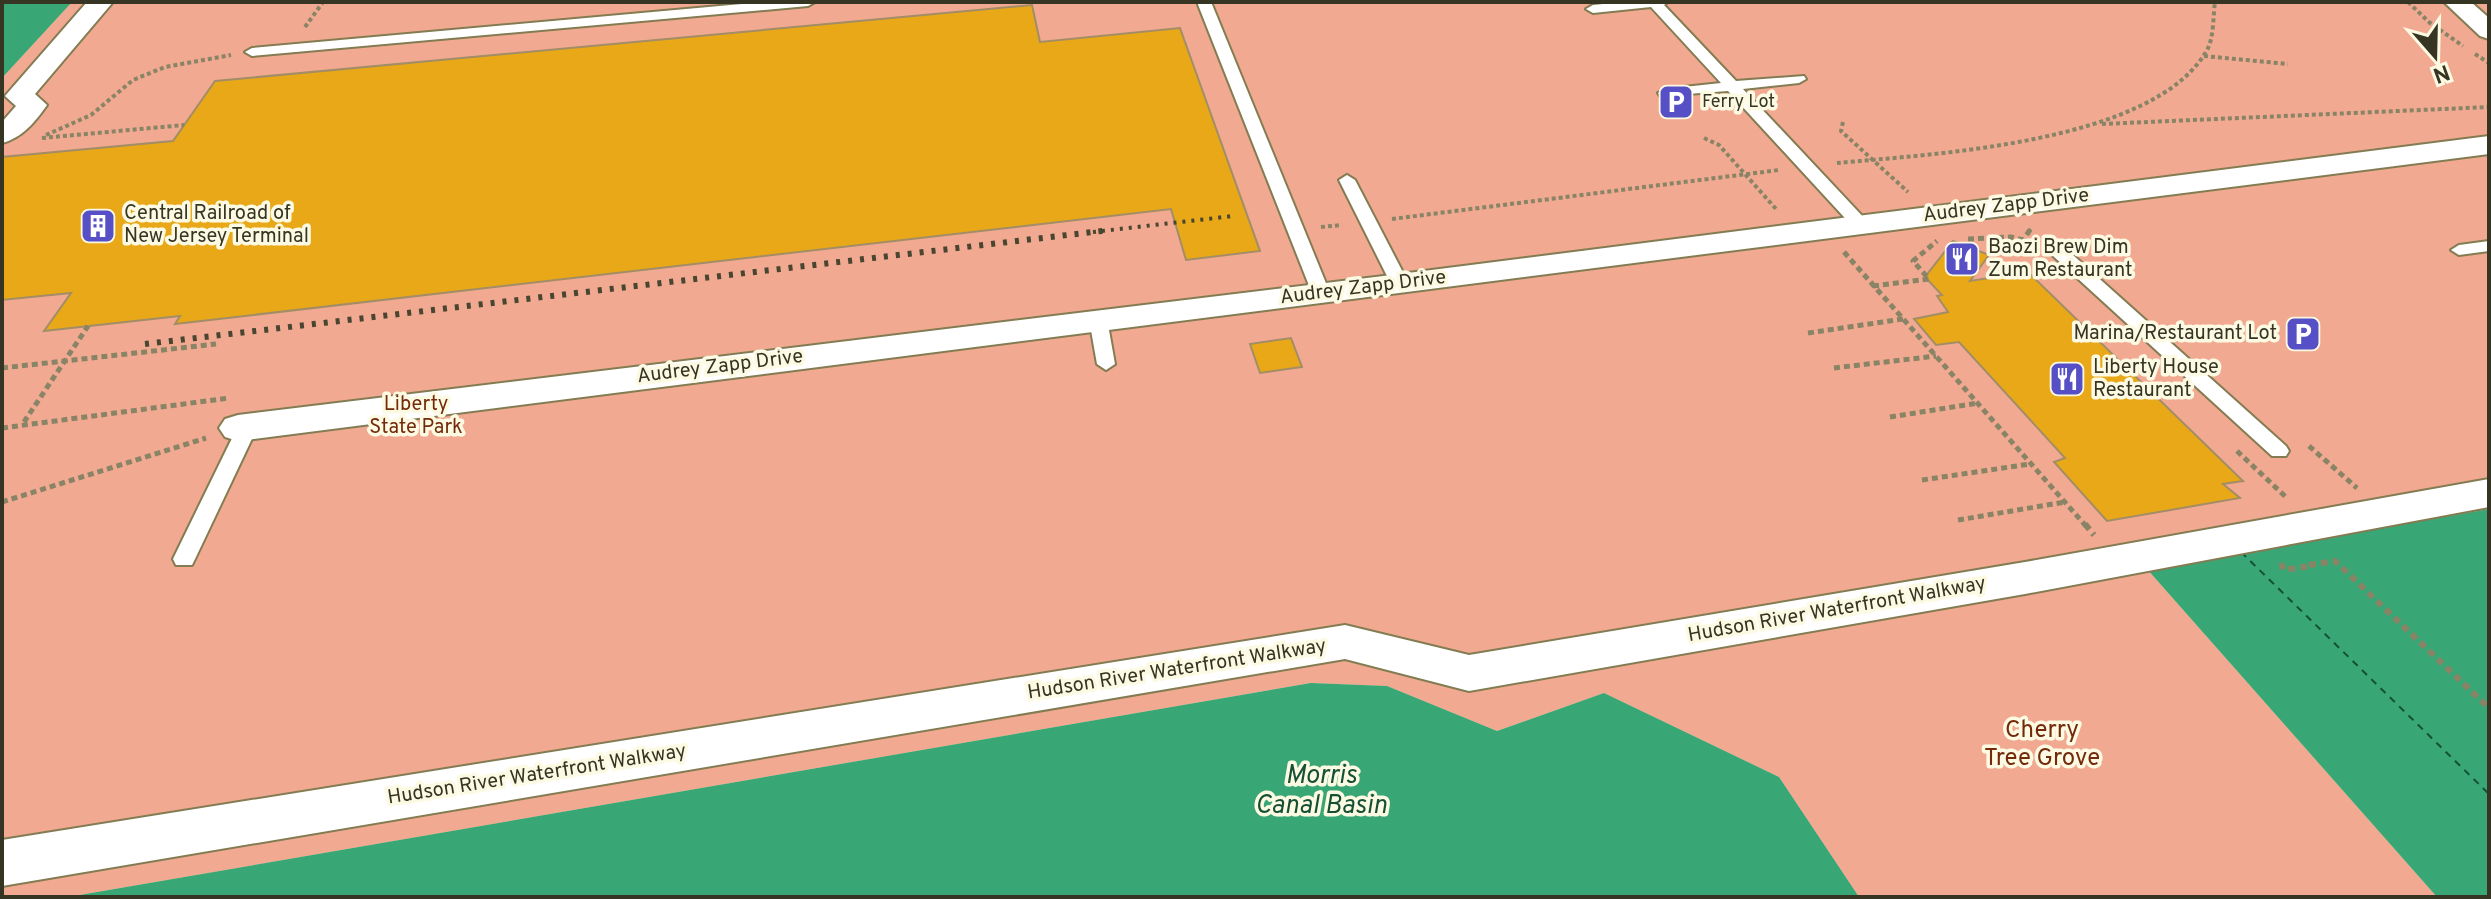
<svg xmlns="http://www.w3.org/2000/svg" width="2491" height="899" viewBox="0 0 2491 899" font-family="Overpass,sans-serif">
	<rect width="100%" height="100%" fill="#e0d9ad"/>
	<polygon fill="#f1aa91" points="72,2 2489,2 2489,509 2147,569 2437,897 1859,897 1779,777 1604,693 1497,731 1387,686 1311,683 68,897 2,897 2,78"/>
	<g fill="#38a675">
		<polygon points="2,2 72,2 2,78"/>
		<polygon points="2489,509 2489,897 2437,897 2147,569"/>
		<polygon points="1311,683 1387,686 1497,731 1604,693 1779,777 1859,897 68,897"/>
	</g>
	<g fill="none" stroke-linecap="round" stroke-linejoin="round">
		<polyline stroke="#155036" stroke-width="2" stroke-dasharray="7 6" stroke-linecap="butt" points="2241,552 2489,794"/>
	</g>
	<g fill="#e8a817" stroke="#a38d67" stroke-width="2">
		<polygon points="1032,5 1040,42 1180,28 1260,251 1186,260 1171,209 175,324 180,316 44,331 71,293 2,300 2,157 173,141 215,81"/>
		<polygon points="1953,241 1989,255 1970,281 2028,272 2243,481 2223,484 2240,498 2107,521 2054,462 2065,458 1959,342 1936,345 1914,319 1948,312 1937,296 1942,295 1925,277"/>
		<polygon points="1291,338 1302,367 1260,373 1250,344"/>
	</g>
	<g fill="none" stroke-linecap="round" stroke-linejoin="round">
		<defs>
			<g id="lane">
				<polygon points="764,2 815,2 808,6 252,56 245,52 252,48"/>
				<polygon points="1197,2 1211,2 1330,293 1327,297 1315,297 1312,293"/>
				<polygon points="1623,2 1668,2 1664,5 1736,81 1804,76 1806,79 1799,83 1743,89 1867,221 1869,225 1867,229 1855,229 1728,91 1660,96 1658,93 1665,89 1721,83 1651,7 1593,13 1586,9 1593,5"/>
				<polygon points="1347,175 1355,180 1409,284 1406,288 1400,289 1391,284 1339,180"/>
				<polygon points="2489,241 2489,251 2459,255 2451,250 2459,245"/>
				<polygon points="2058,246 2064,247 2286,446 2289,451 2286,456 2272,456 2052,255 2050,251 2052,247"/>
				<polygon points="1098,313 1107,319 1115,364 1106,370 1097,364 1089,319"/>
				<polygon points="248,419 258,426 195,559 192,565 176,565 173,559 238,426"/>
			</g>
			<g id="street">
				<path d="M87,2H113L35,94L47,105C35,122 22,138 2,143V122L16,106L5,96Z"/>
				<polygon points="2444,2 2471,2 2489,18 2489,39 2480,36"/>
				<polygon points="2489,136 2489,154 238,441 225,437 219,428 225,419 238,415 1400,274"/>
				<polygon points="2489,479 2489,507 2025,594 1469,691 1345,659 2,886 2,840 1345,625 1469,655 2025,562"/>
			</g>
		</defs>
		<use href="#lane" stroke="#837c53" stroke-width="4"/>
		<use href="#street" stroke="#837c53" stroke-width="4"/>
		<g stroke="#898466" stroke-width="4" stroke-dasharray="4 3" stroke-linecap="butt">
			<polyline points="2408,2 2430,23 2463,46"/>
			<polyline points="305,27 323,2"/>
			<polyline points="2475,54 2489,63"/>
			<polyline points="2204,56 2288,64"/>
			<polyline points="1843,122 1841,131 1908,192"/>
			<polyline points="2102,124 2489,107"/>
			<polyline points="46,135 91,115 133,80 165,67 231,55"/>
			<polyline points="42,138 184,125"/>
			<polyline points="1704,138 1719,145 1777,210"/>
			<path d="M1837,163C1934,154 2155,143 2207,50C2214,38 2213,16 2215,2"/>
			<polyline points="1392,219 1779,170"/>
			<polyline points="1321,227 1342,225"/>
			<polyline points="2028,232 2031,229"/>
		</g>
		<g stroke="#898466" stroke-width="5" stroke-dasharray="6 4" stroke-linecap="butt">
			<polyline points="2030,230 2023,240 2038,245"/>
			<polyline points="1968,239 2011,237 2023,240"/>
			<polyline points="1844,252 2086,526"/>
			<polyline points="1873,286 1929,279 1913,261 1937,241"/>
			<polyline points="1808,333 1903,319"/>
			<polyline points="2,368 216,344"/>
			<polyline points="1834,368 1936,356"/>
			<polyline points="1890,417 1978,403"/>
			<polyline points="24,422 88,326"/>
			<polyline points="2,428 229,398"/>
			<polyline points="2309,446 2357,488"/>
			<polyline points="2237,451 2288,499"/>
			<polyline points="1922,480 2030,464"/>
			<polyline points="2,502 206,438"/>
			<polyline points="1958,520 2065,502"/>
		</g>
		<g stroke="#898466" stroke-width="6" stroke-dasharray="7 5" stroke-linecap="butt">
			<polyline points="2085,524 2094,535"/>
			<polyline points="2281,563 2284,570 2310,566"/>
			<polyline points="2309,565 2335,561 2489,708"/>
		</g>
		<use href="#lane" fill="#fff" fill-rule="evenodd"/>
		<use href="#street" fill="#fff" fill-rule="evenodd"/>
		<polyline stroke="#484530" stroke-width="4" stroke-dasharray="3 6" stroke-linecap="butt" points="1093,232 1233,216"/>
		<polyline stroke="#484530" stroke-width="6" stroke-dasharray="4 8" stroke-linecap="butt" points="145,344 1110,230"/>
	</g>
	<defs>
		<symbol id="parking-square" viewBox="-11 -11 22 22"><rect x="-9" y="-9" width="18" height="18" rx="4" fill="#564fc6" stroke="#fdfae3"/><path d="M-3.5-5.5H1a3.5 3.5 0 0 1 0 7H-1V5.5H-3.5ZM-1-3.4V-.6H.8a1.4 1.4 0 0 0 0-2.8Z" fill="#fff"/></symbol>
		<symbol id="building-square" viewBox="-11 -11 22 22"><rect x="-9" y="-9" width="18" height="18" rx="4" fill="#564fc6" stroke="#fdfae3"/><path d="M-4-6H4V6H1V3H-1V6H-4ZM-2.5-4.3h1.7v1.8h-1.7ZM.8-4.3h1.7v1.8H.8ZM-2.5-1h1.7V.8h-1.7ZM.8-1h1.7V.8H.8Z" fill="#fff"/></symbol>
		<symbol id="restaurant-square" viewBox="-11 -11 22 22"><rect x="-9" y="-9" width="18" height="18" rx="4" fill="#564fc6" stroke="#fdfae3"/><path d="M-5-6h1v4h1v-4h1v4h1v-4h1v5L-1.5 .5V6h-2V.5L-5-1ZM5-6V6H3V1.5H1.5Q1.5-4 5-6Z" fill="#fff"/></symbol>
	</defs>
	<g fill-rule="evenodd">
		<use href="#parking-square" x="1656" y="82" width="40" height="40"/>
		<use href="#building-square" x="78" y="206" width="40" height="40"/>
		<use href="#restaurant-square" x="1942" y="239" width="40" height="40"/>
		<use href="#parking-square" x="2283" y="314" width="40" height="40"/>
		<use href="#restaurant-square" x="2047" y="359" width="40" height="40"/>
	</g>
	<g text-anchor="middle" dominant-baseline="central" stroke-width="7" stroke-linejoin="round" paint-order="stroke">
		<g font-size="18" fill="#363422" stroke="#fdfae3" text-anchor="start">
			<text x="1702" y="102">Ferry Lot</text>
		</g>
		<g font-size="20" fill="#363422" stroke="#fdfae3">
			<text transform="translate(2006 206) rotate(-7)">Audrey Zapp Drive</text>
			<text transform="translate(1363 288) rotate(-7)">Audrey Zapp Drive</text>
			<text transform="translate(720 367) rotate(-7)">Audrey Zapp Drive</text>
			<text transform="translate(1837 610) rotate(-10)">Hudson River Waterfront Walkway</text>
			<text transform="translate(1177 670) rotate(-9)">Hudson River Waterfront Walkway</text>
			<text transform="translate(537 775) rotate(-9)">Hudson River Waterfront Walkway</text>
		</g>
		<g font-size="20" fill="#363422" stroke="#fdfae3" text-anchor="start">
			<text x="124" y="214">Central Railroad of<tspan x="124" dy="23">New Jersey Terminal</tspan></text>
			<text x="1988" y="248">Baozi Brew Dim<tspan x="1988" dy="23">Zum Restaurant</tspan></text>
			<text x="2277" y="334" text-anchor="end">Marina/Restaurant Lot</text>
			<text x="2093" y="368">Liberty House<tspan x="2093" dy="23">Restaurant</tspan></text>
		</g>
		<g font-size="20" fill="#73290a" stroke="#fdfae3">
			<text x="416" y="405">Liberty<tspan x="416" dy="23">State Park</tspan></text>
		</g>
		<g font-size="24" fill="#73290a" stroke="#fdfae3">
			<text x="2042" y="731">Cherry<tspan x="2042" dy="28">Tree Grove</tspan></text>
		</g>
		<g font-size="26" font-style="italic" fill="#155036" stroke="#fdfae3">
			<text x="1321" y="776">Morris<tspan x="1321" dy="30">Canal Basin</tspan></text>
		</g>
	</g>
	<rect width="2491" height="899" fill="none" stroke="#363422" stroke-width="8"/>
	<g transform="translate(2435 56) rotate(160)" stroke="#fdfae3" stroke-width="6" paint-order="stroke">
	<path d="M0-6L14 30L0 20L-14 30Z" fill="#363422"/>
	<text y="-12" font-size="22" font-weight="bold" text-anchor="middle" fill="#363422">N</text>
	</g>
</svg>
